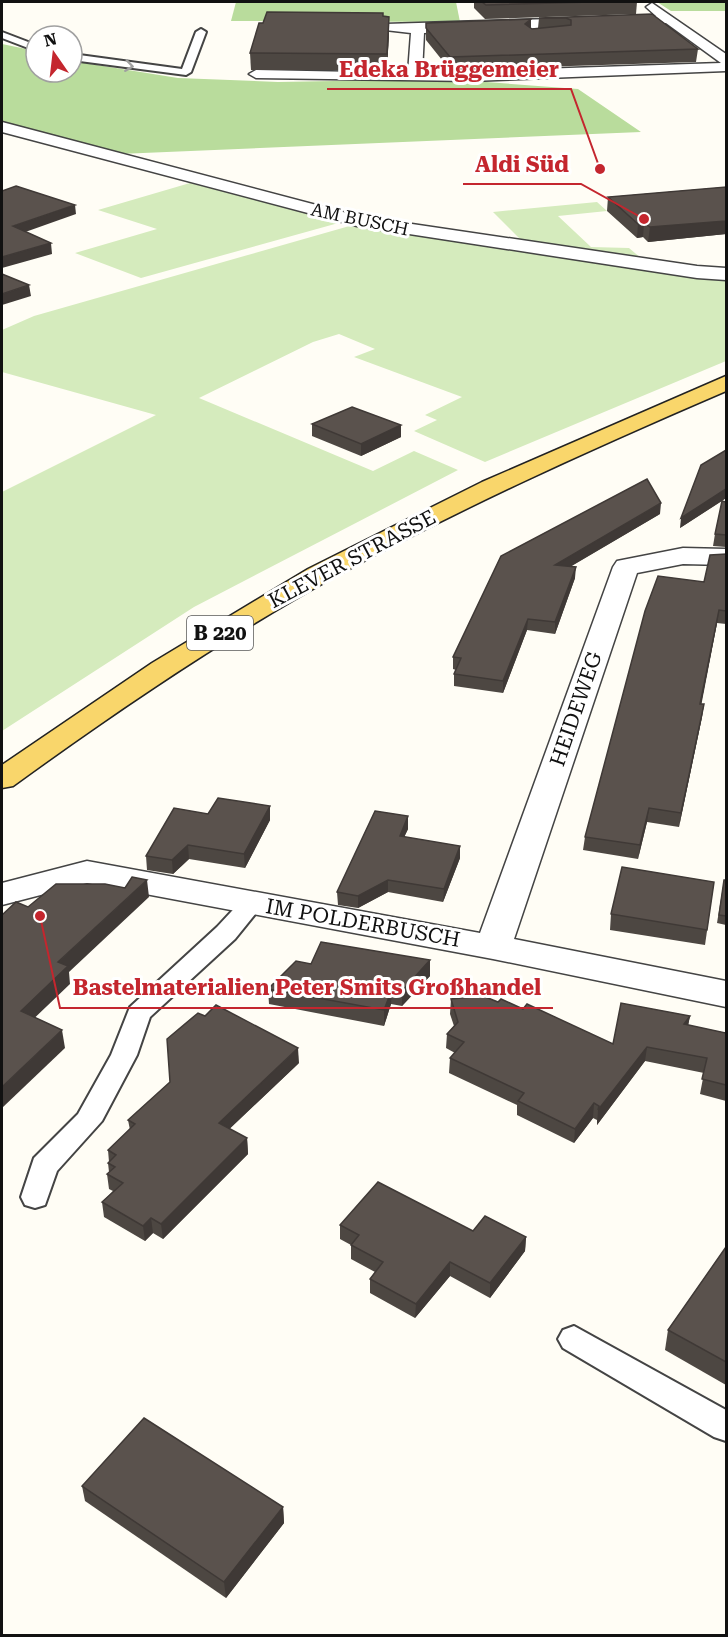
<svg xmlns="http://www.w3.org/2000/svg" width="728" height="1637" viewBox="0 0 728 1637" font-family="'Roboto Serif',serif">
	<rect width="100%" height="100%" fill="#fffdf5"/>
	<g fill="#d5ebbd">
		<polygon points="190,183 338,221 342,222 141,278 75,253 157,229 98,210"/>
		<polygon points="597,202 607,211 558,216 591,247 629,248 642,259 524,243 493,212"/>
		<polygon points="353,225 726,279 726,361 485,462 414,431 437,420 425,415 462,397 354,357 375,349 339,334 313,342 199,398 373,471 414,451 458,470 194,607 2,731 2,492 156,415 2,372 2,330 34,316"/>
	</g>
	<g fill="#b9dc9c">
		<polygon points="236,2 456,2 460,22 231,21"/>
		<polygon points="657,2 726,2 726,11 671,11"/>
		<polygon points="2,44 36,51 36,72 72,72 72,61 178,78 278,82 446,79 578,89 641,132 119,154 2,121"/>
	</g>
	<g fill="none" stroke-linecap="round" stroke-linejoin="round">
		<defs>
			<g id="lane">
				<polygon points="201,29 206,32 191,72 186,75 72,60 72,54 182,69 196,32"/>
				<polygon points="2,32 36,45 36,51 2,38"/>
				<polygon points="252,895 260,898 264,903 260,908 235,939 150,1017 137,1055 102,1121 57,1171 45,1205 35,1208 25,1205 21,1197 34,1158 78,1114 111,1055 130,1007 217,927 244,898"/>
				<polygon points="574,1326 726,1410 726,1441 714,1437 563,1348 558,1339 563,1330"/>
			</g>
			<g id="street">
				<path d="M652,3L726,54V71L472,81L256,78L249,74L256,70L408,73L411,33L385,30V24L656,16L646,7ZM666,23L721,63L422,73L424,33Z"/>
				<polygon points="2,122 358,216 697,266 726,268 726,280 697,278 357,226 2,132"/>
				<polygon points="683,548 726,549 726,565 683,564 637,573 514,939 726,981 726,1007 493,959 87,883 2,905 2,883 87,861 480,933 613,567 617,561"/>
			</g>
			<path id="primary" d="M726,376V391C591,449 458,509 329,580C219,641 115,712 13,786L2,788V765L152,663L308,569L482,482Z"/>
		</defs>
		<use href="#lane" stroke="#444" stroke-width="4"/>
		<use href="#street" stroke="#444" stroke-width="3"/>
		<use href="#primary" stroke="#222" stroke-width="3"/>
		<use href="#lane" fill="#fff" fill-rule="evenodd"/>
		<use href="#street" fill="#fff" fill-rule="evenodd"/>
		<use href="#primary" fill="#f9d66b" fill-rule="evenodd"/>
	</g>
	<g fill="#4d4742">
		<polygon points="474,2 637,2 636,14 485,19 474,8"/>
		<polygon points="652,14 698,49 696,62 450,70 426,40 426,23 532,29 538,28 539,18"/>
		<polygon points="389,33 387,70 251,70 250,53"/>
		<polygon points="726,187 726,234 648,242 643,237 637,238 607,211 608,197"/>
		<polygon points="312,424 401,425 401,437 361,456 312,436"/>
		<polygon points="726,450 726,498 722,501 726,502 726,547 713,546 715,534 722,501 680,528"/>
		<polygon points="660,514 570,567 575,578 555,634 527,630 503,693 454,686 454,674 456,670 453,669 453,657 501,556"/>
		<polygon points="726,554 726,624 717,623 701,704 704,704 702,717 679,827 647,822 638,859 583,850 585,837 704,582"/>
		<polygon points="270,806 270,820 245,868 189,859 173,874 147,870 146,856 208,814"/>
		<polygon points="408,816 408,829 404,837 460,858 443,902 388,892 358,908 338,905 337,892"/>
		<polygon points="724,880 726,880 726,925 717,923"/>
		<polygon points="714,882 705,945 610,930 611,914"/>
		<polygon points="430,960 430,976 402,1006 391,1004 384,1026 269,1004 268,989 311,964"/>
		<polygon points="451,999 498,1002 523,1009 613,1044 690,1016 688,1025 726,1033 726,1101 700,1094 704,1073 645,1061 597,1125 597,1120 593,1118 574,1143 517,1115 517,1105 449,1073 450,1058 455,1053 446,1048 447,1034 454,1026 450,1014"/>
		<polygon points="299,1063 229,1129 247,1138 248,1154 163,1239 153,1233 145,1241 104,1217 102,1202 113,1191 109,1189 107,1174 109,1172 108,1163 109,1162 108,1150 130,1130 128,1120"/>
		<polygon points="340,1225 473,1231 526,1237 525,1251 490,1298 450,1276 415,1318 370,1293 370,1279 375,1272 351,1259 351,1245 340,1239"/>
		<polygon points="726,1247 726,1385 665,1350 668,1330"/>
		<polygon points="82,1486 283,1507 284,1523 226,1598 85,1501"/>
	</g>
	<g fill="#3f3936">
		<polygon points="389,17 389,33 387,70 387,54"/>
		<polygon points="531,19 531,31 525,24"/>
		<polygon points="75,205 76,214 14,236 13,226"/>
		<polygon points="726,221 726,234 648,242 650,227"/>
		<polygon points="644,223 643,237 637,238 638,224"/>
		<polygon points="51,243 52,254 2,268 2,257"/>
		<polygon points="29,285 31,296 2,305 2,294"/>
		<polygon points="401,425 401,437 361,456 361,444"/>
		<polygon points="726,489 726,498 680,528 681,518"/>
		<polygon points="661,503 660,514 554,576 555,565"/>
		<polygon points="576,567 575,578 555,634 555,622"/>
		<polygon points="719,610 717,623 699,717 700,704"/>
		<polygon points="528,619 527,630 503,693 503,681"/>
		<polygon points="704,704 702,717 679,827 681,813"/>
		<polygon points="270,806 270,820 245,868 244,854"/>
		<polygon points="649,808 647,822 638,859 640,845"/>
		<polygon points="408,816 408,829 399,848 400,836"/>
		<polygon points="188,845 189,859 173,874 172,860"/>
		<polygon points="460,846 460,858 443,902 444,889"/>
		<polygon points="147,880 149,897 69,972 70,984 23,1029 21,1011 58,962"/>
		<polygon points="388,880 388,892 358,908 358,896"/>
		<polygon points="430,960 430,976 402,1006 402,991"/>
		<polygon points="392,989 391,1004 384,1026 384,1010"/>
		<polygon points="690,1016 687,1031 684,1024"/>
		<polygon points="62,1030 65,1048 2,1108 2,1087"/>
		<polygon points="647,1047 645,1061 597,1125 598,1110"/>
		<polygon points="298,1048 299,1063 220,1138 219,1123"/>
		<polygon points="594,1103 593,1118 574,1143 575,1129"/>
		<polygon points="247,1138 248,1154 163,1239 161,1224"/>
		<polygon points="151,1218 153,1233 145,1241 143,1226"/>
		<polygon points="526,1237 525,1251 490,1298 490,1283"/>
		<polygon points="450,1262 450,1276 415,1318 416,1304"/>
		<polygon points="283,1507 284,1523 226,1598 224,1582"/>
	</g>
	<g fill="#5a524d" stroke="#3f3936" stroke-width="1.5">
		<polygon points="482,2 591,2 486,5"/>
		<polygon points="267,12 383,13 383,16 389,17 387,54 250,53 259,23 263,23"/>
		<polygon points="652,14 698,49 450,57 426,28 426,23 531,19 525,24 532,29 571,25 571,20 566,18 539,18"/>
		<polygon points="16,186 75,205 13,226 51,243 2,257 2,191"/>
		<polygon points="726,187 726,221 650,227 644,223 638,224 608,197"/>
		<polygon points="2,274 29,285 2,294"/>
		<polygon points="352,407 401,425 361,444 312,424"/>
		<polygon points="726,450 726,489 681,518 701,465"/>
		<polygon points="647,479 661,503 555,565 576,567 555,622 528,619 503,681 454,674 461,658 453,657 501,556"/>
		<polygon points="722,501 726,502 726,535 715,534"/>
		<polygon points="726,554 726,611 719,610 700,704 704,704 681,813 649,808 640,845 585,837 645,611 658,576 704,582 710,555"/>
		<polygon points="218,798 270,806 244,854 188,845 172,860 146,856 174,808 208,814"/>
		<polygon points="375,811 408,816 400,836 460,846 444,889 388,880 358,896 337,892"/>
		<polygon points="622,867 714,882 707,930 611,914"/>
		<polygon points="132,877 147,880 58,962 68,966 21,1011 62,1030 2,1087 2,915 16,902 28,907 56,884 105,884 125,888"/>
		<polygon points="724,880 726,880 726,916 719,915"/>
		<polygon points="321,942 430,960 402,991 392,989 384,1010 268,989 296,961 311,964"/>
		<polygon points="483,996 498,1002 501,999 523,1009 527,1004 613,1044 621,1003 690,1016 684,1024 726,1033 726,1085 702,1079 707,1058 647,1047 598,1110 599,1106 594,1103 575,1129 518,1101 524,1093 450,1058 464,1042 447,1034 458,1022 451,999"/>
		<polygon points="216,1005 298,1048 219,1123 247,1138 161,1224 151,1218 143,1226 102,1202 123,1183 107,1174 115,1167 108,1163 116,1155 108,1150 135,1124 128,1120 170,1082 167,1039 198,1013 205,1016"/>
		<polygon points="378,1182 473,1231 485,1216 526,1237 490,1283 450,1262 416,1304 370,1279 383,1262 351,1245 359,1235 340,1225"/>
		<polygon points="726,1247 726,1362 668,1330"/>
		<polygon points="144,1418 283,1507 224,1582 82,1486"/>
	</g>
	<defs><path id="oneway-chevron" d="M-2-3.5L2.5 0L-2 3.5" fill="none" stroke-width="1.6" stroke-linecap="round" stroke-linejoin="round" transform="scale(1.5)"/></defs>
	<use stroke="#a0a0a0" href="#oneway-chevron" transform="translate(129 66) rotate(8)"/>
	<g text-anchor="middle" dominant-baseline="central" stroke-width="6" stroke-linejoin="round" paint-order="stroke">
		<g font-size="18" fill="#111" stroke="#fff">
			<text transform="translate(360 219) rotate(12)">AM BUSCH</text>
		</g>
		<rect fill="#fff" stroke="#585858" stroke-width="1.5" x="187" y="616" width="66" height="34" rx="4.5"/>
		<g font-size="20" font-weight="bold" fill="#111">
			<text x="220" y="633">B 220</text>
		</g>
		<g font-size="21" fill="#111" stroke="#fff">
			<text transform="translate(352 559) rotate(-28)">KLEVER STRASSE</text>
			<text transform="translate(576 709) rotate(-71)">HEIDEWEG</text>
			<text transform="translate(363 923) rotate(10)">IM POLDERBUSCH</text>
		</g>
	</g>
	<path fill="none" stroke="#c4262e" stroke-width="2" d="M600 169L571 89H327M644 219L581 184H463M40 916L60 1008H553"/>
	<g fill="#c4262e" stroke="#fff" stroke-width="2">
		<circle cx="600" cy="169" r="6"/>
		<circle cx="644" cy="219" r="6"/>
		<circle cx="40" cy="916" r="6"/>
	</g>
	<g font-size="22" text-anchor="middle" font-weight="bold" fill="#c4262e" stroke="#fff" stroke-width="6" stroke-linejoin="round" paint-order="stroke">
		<text x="449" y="77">Edeka Brüggemeier</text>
		<text x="522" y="172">Aldi Süd</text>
		<text x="307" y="995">Bastelmaterialien Peter Smits Großhandel</text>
	</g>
	<rect width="728" height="1637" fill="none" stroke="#111111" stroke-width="6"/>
	<g transform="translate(54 54) rotate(346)"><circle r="28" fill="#ffffff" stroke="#a0a0a0" stroke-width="1.5"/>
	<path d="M0-4.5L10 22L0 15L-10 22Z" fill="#c4262e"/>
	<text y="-9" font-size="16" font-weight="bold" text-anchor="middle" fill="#111111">N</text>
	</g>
</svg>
